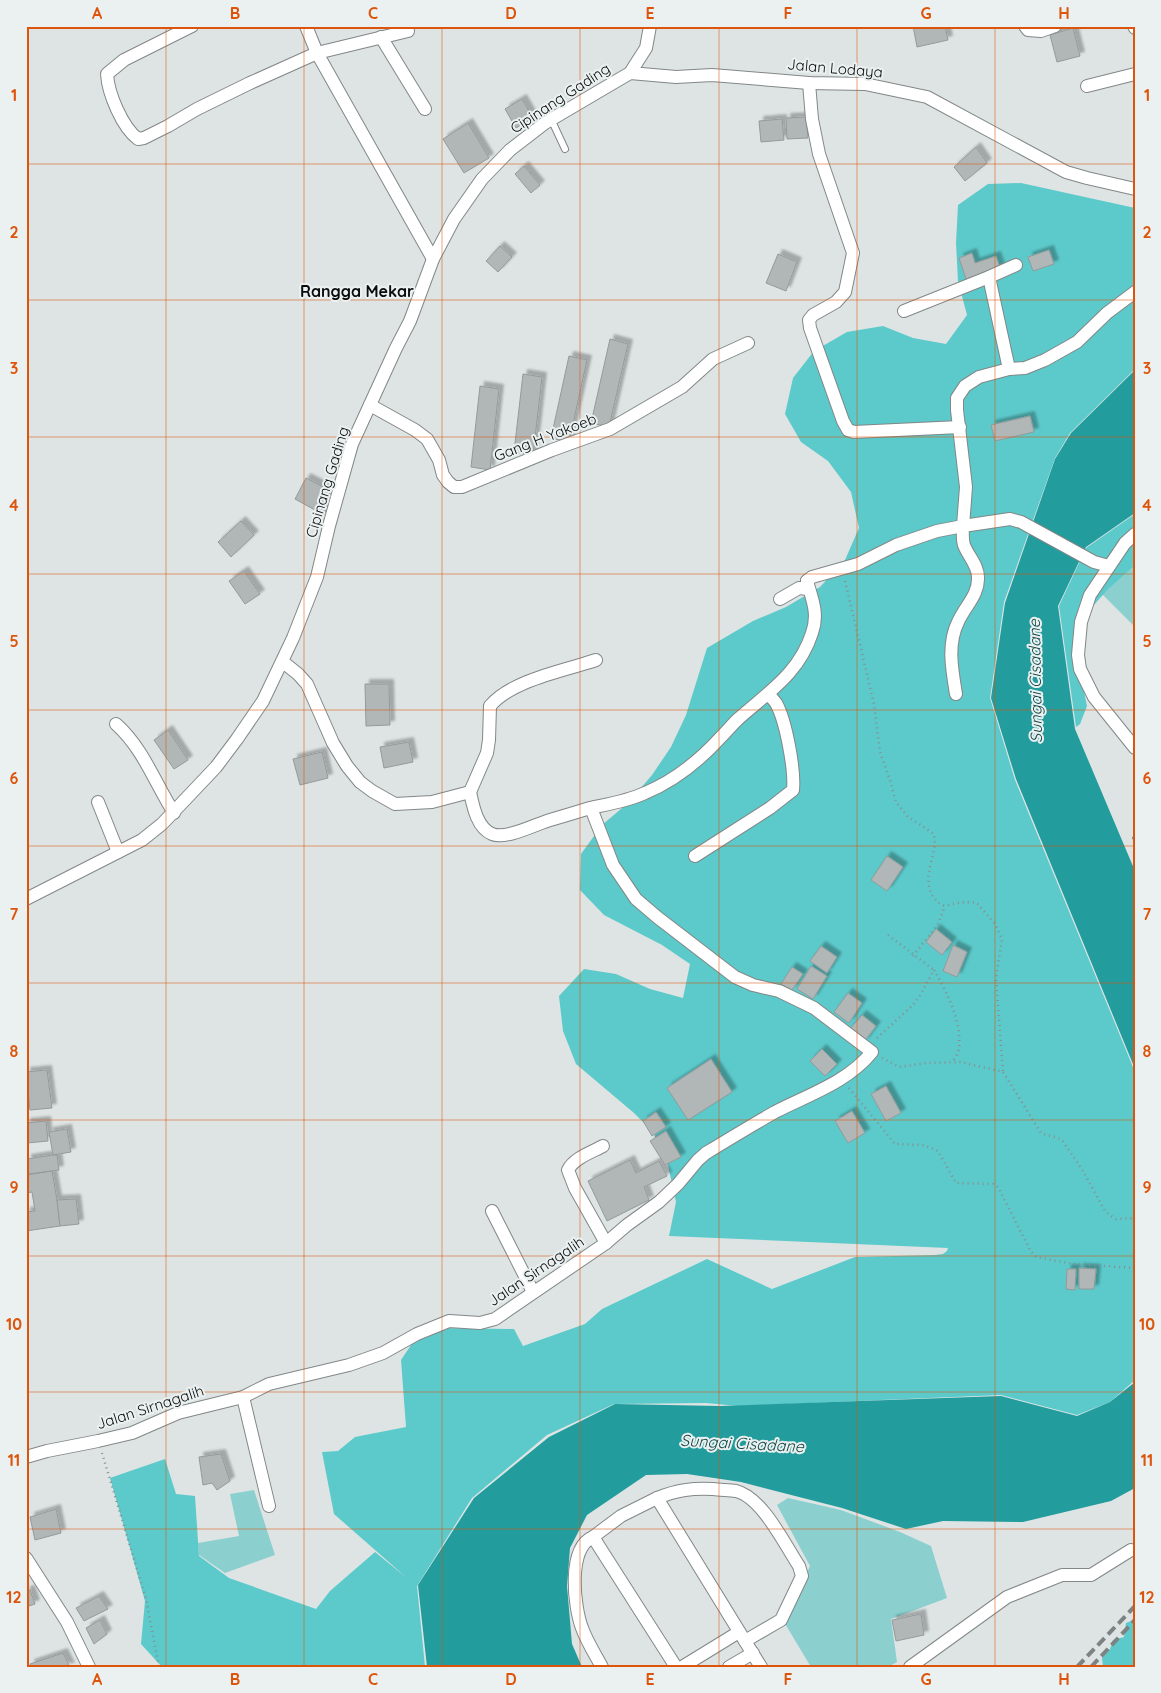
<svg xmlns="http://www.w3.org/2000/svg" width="1161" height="1693" viewBox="0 0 1161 1693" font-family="Quicksand,sans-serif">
	<defs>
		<filter id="shadow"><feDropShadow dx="4.5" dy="-4.5" stdDeviation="1" flood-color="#0004"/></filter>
	</defs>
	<rect width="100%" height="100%" fill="#dee4e4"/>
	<g fill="#8bcfcf">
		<polygon points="1135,554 1135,627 1100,592"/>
		<polygon points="254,1490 275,1555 225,1573 199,1555 198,1543 239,1536 230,1494"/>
		<polygon points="788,1498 841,1510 900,1532 931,1546 947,1598 891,1619 897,1662 888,1667 811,1667 784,1622 810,1566 777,1505"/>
	</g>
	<g fill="#5cc9ca">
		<polygon points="1021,183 1135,208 1135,369 1070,433 1055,458 1004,602 990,698 1015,780 1135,1072 1135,1380 1110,1402 1077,1415 1001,1395 738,1406 706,1403 614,1404 547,1435 472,1498 417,1586 425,1667 162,1667 141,1644 145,1601 110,1478 165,1459 176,1494 195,1496 199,1556 229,1578 316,1609 330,1591 375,1552 407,1578 334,1514 322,1452 338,1451 355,1437 406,1427 401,1360 415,1339 440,1328 514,1329 523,1346 585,1324 602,1309 707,1259 772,1289 855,1257 935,1255 943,1254 947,1251 948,1248 669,1236 676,1202 668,1165 653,1132 634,1113 576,1064 563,1031 559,996 584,969 616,974 650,989 683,998 690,964 662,945 604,915 580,890 581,854 602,825 628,803 652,775 671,747 686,715 707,648 753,621 786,607 820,587 845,560 859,528 851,492 828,461 801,442 785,414 793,378 814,351 847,332 883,326 913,338 946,344 967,315 958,281 956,243 958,205 988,184"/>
		<polygon points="1135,514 1135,565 1108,589 1079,622 1082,682 1087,706 1080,724 1076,727 1059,606 1086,548"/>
		<polygon points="1135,1616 1135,1667 1103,1667 1102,1658 1110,1649 1113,1640 1124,1637 1126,1623 1131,1621"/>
	</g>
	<g fill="#229c9d">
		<polygon points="1135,370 1135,513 1086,547 1058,606 1075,729 1135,871 1135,1069 1016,779 991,698 1005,603 1055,459 1071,433"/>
		<polygon points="1135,1382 1135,1488 1111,1501 1023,1522 943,1521 906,1529 842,1508 741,1482 687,1474 646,1475 587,1515 570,1548 567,1586 572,1644 582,1667 427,1667 418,1585 474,1498 549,1437 615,1404 720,1406 1001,1396 1077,1416 1110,1402"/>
	</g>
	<g fill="#b1b7b7" stroke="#949a9a" filter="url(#shadow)">
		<polygon points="913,26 945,26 948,40 917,47"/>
		<polygon points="1073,28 1080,56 1057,62 1050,35"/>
		<polygon points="522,99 533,118 516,128 505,109"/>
		<polygon points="806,117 808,138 787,139 786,118"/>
		<polygon points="782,119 784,140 761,142 759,121"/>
		<polygon points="468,123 489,158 464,173 443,139"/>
		<polygon points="976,147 987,163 965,181 954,167"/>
		<polygon points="524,166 540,185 531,193 515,174"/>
		<polygon points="500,246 512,257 498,272 486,261"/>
		<polygon points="1049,250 1054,264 1033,271 1028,257"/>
		<polygon points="972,253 975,263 996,256 1000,268 966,279 959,258"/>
		<polygon points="778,254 797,262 786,291 766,283"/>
		<polygon points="610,339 628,344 609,427 591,423"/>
		<polygon points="569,356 587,360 569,442 551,438"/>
		<polygon points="523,374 542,377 533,455 514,452"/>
		<polygon points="480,386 499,389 490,470 471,467"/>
		<polygon points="1030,416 1034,432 995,441 991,425"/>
		<polygon points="306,478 335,493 324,515 295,499"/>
		<polygon points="241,521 254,535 231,557 218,542"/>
		<polygon points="244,571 260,594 245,604 229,581"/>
		<polygon points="365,684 389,684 390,725 366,726"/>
		<polygon points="168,730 188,760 174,769 154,740"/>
		<polygon points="409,742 413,762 384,768 380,747"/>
		<polygon points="322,752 328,778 300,785 293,759"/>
		<polygon points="887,856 903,867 887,891 871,880"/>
		<polygon points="936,929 952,942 942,955 926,942"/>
		<polygon points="953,945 967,952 957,977 943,971"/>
		<polygon points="821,946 837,957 827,973 810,961"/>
		<polygon points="811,966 827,976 813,999 797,989"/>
		<polygon points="792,967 803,974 792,990 781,984"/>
		<polygon points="848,993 862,1003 849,1023 834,1012"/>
		<polygon points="862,1015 876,1026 864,1042 849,1030"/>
		<polygon points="822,1049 837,1064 825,1076 810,1061"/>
		<polygon points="711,1059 732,1092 688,1120 667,1088"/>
		<polygon points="47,1070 52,1108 30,1110 26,1072"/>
		<polygon points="886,1086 901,1113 886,1121 871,1094"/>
		<polygon points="852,1111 865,1133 848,1143 835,1121"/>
		<polygon points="656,1112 666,1127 652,1136 643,1121"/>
		<polygon points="46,1121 48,1141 27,1143 26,1123"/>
		<polygon points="67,1129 71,1152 53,1155 49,1132"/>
		<polygon points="666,1131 681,1157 665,1165 650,1141"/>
		<polygon points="53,1155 57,1155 59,1170 29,1174 27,1159"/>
		<polygon points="630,1160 636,1173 659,1161 667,1176 644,1187 649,1200 607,1221 588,1181"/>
		<polygon points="52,1171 57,1200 60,1226 26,1231 26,1212 35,1211 32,1192 26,1193 26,1175"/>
		<polygon points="76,1199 79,1224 60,1226 57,1200"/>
		<polygon points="1079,1268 1096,1269 1094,1289 1079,1289"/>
		<polygon points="1067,1269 1076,1269 1075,1290 1066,1289"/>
		<polygon points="221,1454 230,1481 217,1490 212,1483 203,1485 199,1457"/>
		<polygon points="56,1509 61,1533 35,1540 30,1517"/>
		<polygon points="30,1590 35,1604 26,1607 26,1591"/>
		<polygon points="99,1596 108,1609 84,1621 76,1608"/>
		<polygon points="921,1614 924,1635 896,1641 892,1620"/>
		<polygon points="100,1620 107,1634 94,1644 86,1628"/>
		<polygon points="63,1653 70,1667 31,1667 30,1664"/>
	</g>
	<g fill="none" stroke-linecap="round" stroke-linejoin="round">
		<defs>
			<polyline id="lane" points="551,119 565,149"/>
			<g id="street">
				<path d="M192,26L124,60L107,74C108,93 122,127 138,139L144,138L168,126L197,109L250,83L317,53L408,31"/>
				<polyline points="306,26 317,53 433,259"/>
				<polyline points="1025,26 1028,30 1041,31 1055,26"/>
				<polyline points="1134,26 1135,28"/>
				<polyline points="381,37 425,109"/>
				<polyline points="630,73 676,77 712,75 809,83 865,84 927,97 1066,172 1087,178 1135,189"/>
				<polyline points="809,83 812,119 819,154 853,253 845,292 836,302 813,315 809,320 810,328 843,421 848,430 854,432 960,427"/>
				<polyline points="1087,86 1135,74"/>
				<polyline points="989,277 1009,369"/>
				<polyline points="904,311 989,277 1016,265"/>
				<polyline points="370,405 415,430 427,439 439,460 443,475 448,482 454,487 462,487 552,450 610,429 682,387 713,359 748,343"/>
				<polyline points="1135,534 1125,543 1090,595 1081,622 1078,655 1080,669 1094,697 1135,748"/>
				<polyline points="807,581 812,577 858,564 896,545 937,531 963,526 966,487 957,410 957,398 965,386 979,377 1009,369 1025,368 1045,360 1077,342 1107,313 1135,292"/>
				<polyline points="780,599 799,588 808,589 807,581"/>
				<path d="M283,662L298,674L307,684L333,743L347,766L360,782L372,791L395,804L432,802L470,792C473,806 477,828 492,834C506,840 536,824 550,820C564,816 577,812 590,808C609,804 628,801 645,793C674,781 700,760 721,737C726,732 731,726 737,720C767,693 799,674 812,633C819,614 812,599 807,581"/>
				<path d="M956,694C952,670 947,644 958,622C965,606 979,595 978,577C978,565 968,556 964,545C962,539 963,533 963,526L1010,519L1021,522L1094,562L1109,566"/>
				<path d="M116,724C143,748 155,783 174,813"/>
				<path d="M470,792L487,753L489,740L490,706C512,680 563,671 596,660"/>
				<polyline points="98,802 118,852"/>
				<path d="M695,856L770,808L793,790C795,770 786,721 776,703C774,700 771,697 768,695"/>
				<polyline points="26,899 142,840 162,824 216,767 237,739 263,701 293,638 317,577 329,526 352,444 396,348 410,321 433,259 454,219 482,179 510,150 545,123 630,73 646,48 650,26"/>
				<path d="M603,1146C592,1152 574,1158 568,1170L575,1188L606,1243"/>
				<polyline points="492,1211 533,1292"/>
				<polyline points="243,1397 269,1506"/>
				<path d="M26,1457L47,1451L98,1441L132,1433L178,1413L243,1397L269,1384L349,1365L383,1353L417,1334L449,1321L480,1323L495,1319L606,1243L627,1225L659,1202L678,1184L698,1160L706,1153C729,1139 752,1125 775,1112C808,1095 848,1082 872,1052L814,1008L779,991L753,985L735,977L657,917L636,899L613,865L591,808"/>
				<path d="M657,1498C677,1490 692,1488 713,1489C721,1490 729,1490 736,1491C762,1497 785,1545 799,1566L802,1576L781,1620L745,1641"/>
				<path d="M593,1537C567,1548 574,1607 582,1628C587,1642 595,1654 602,1667"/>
				<polyline points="26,1558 67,1622 89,1667"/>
				<polyline points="676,1667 593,1537 621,1516 657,1498 761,1667"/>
				<polyline points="682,1667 739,1632"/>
				<polyline points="729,1667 753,1653"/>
				<polyline points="910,1667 1007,1597 1062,1575 1091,1575 1131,1550"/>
			</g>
		</defs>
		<use href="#lane" stroke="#828787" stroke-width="8"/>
		<use href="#street" stroke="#828787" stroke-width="14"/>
		<g stroke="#898e8e" stroke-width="2.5" stroke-dasharray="1 4" stroke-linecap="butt">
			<path d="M845,581L874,704L880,752L890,780L896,802L907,816L934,834C939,854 919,876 934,898C937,901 939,904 943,905C948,907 953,903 958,903C964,902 971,902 977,903L995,924L1002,939L996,978L1003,1072"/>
			<polyline points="1132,838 1135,838"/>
			<polyline points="888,935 934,970"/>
			<polyline points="913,956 938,924 945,906"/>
			<path d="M877,1038L913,1005L921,994L934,970C947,992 962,1022 959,1048C959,1053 955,1058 952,1062"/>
			<path d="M882,1058L899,1067L926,1063L961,1062L1003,1072L1041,1133C1048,1136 1055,1136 1062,1140L1083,1171L1105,1211L1111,1216L1116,1219L1135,1218"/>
			<polyline points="849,1088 895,1144 924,1145 938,1151 956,1183 993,1184 998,1187 1030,1250 1036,1257 1074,1264 1135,1268"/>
			<polyline points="102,1453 146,1599 159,1667"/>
		</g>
		<use href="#lane" stroke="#fff" stroke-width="6"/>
		<use href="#street" stroke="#fff" stroke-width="12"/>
		<g stroke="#7d8282" stroke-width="4" stroke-dasharray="10 5" stroke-linecap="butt">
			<polyline points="1077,1667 1135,1606"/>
			<polyline points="1091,1667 1135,1620"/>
		</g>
	</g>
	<path fill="none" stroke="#dd550c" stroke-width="1" stroke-opacity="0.55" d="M166,26V1667M304,26V1667M442,26V1667M580,26V1667M719,26V1667M857,26V1667M995,26V1667M26,164H1135M26,300H1135M26,437H1135M26,574H1135M26,710H1135M26,846H1135M26,983H1135M26,1120H1135M26,1256H1135M26,1392H1135M26,1529H1135"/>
	<g text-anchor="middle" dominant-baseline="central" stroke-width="4" stroke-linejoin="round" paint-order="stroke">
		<g font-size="15" fill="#0a0c0c" stroke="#ebf1f1">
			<text transform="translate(835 68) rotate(5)">Jalan Lodaya</text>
			<text transform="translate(560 98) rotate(-33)">Cipinang Gading</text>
			<text transform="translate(545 437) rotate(-21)">Gang H Yakoeb</text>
			<text transform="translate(327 482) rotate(-73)">Cipinang Gading</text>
			<text transform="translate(536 1271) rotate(-34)">Jalan Sirnagalih</text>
			<text transform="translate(150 1407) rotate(-18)">Jalan Sirnagalih</text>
		</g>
		<g font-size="16" font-weight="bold" fill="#0a0c0c" stroke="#ebf1f1">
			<text x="357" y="291">Rangga Mekar</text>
		</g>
		<g font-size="16" font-style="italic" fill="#154747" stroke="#ebf1f1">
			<text transform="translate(1035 681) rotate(-91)">Sungai Cisadane</text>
			<text transform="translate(742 1443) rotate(3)">Sungai Cisadane</text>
		</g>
	</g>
	<rect width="1161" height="1693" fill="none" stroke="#ebf1f1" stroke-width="55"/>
	<rect x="28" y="28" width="1106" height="1638" fill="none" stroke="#dd550c" stroke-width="2"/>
	<g font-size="16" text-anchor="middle" font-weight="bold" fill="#dd550c">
		<text x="97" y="19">A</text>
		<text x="235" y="19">B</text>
		<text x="373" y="19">C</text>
		<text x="511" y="19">D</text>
		<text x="650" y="19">E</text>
		<text x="788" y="19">F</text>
		<text x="926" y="19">G</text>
		<text x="1064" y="19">H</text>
		<text x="14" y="101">1</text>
		<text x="1147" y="101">1</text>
		<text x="14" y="238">2</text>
		<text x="1147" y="238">2</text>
		<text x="14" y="374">3</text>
		<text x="1147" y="374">3</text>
		<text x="14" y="511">4</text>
		<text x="1147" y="511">4</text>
		<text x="14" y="647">5</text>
		<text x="1147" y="647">5</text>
		<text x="14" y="784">6</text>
		<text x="1147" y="784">6</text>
		<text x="14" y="920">7</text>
		<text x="1147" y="920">7</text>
		<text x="14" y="1057">8</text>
		<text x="1147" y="1057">8</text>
		<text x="14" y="1193">9</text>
		<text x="1147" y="1193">9</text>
		<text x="14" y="1330">10</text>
		<text x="1147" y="1330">10</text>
		<text x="14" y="1466">11</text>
		<text x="1147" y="1466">11</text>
		<text x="14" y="1603">12</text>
		<text x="1147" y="1603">12</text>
		<text x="97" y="1685">A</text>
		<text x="235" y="1685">B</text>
		<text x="373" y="1685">C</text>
		<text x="511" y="1685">D</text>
		<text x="650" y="1685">E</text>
		<text x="788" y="1685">F</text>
		<text x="926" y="1685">G</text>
		<text x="1064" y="1685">H</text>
	</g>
</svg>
